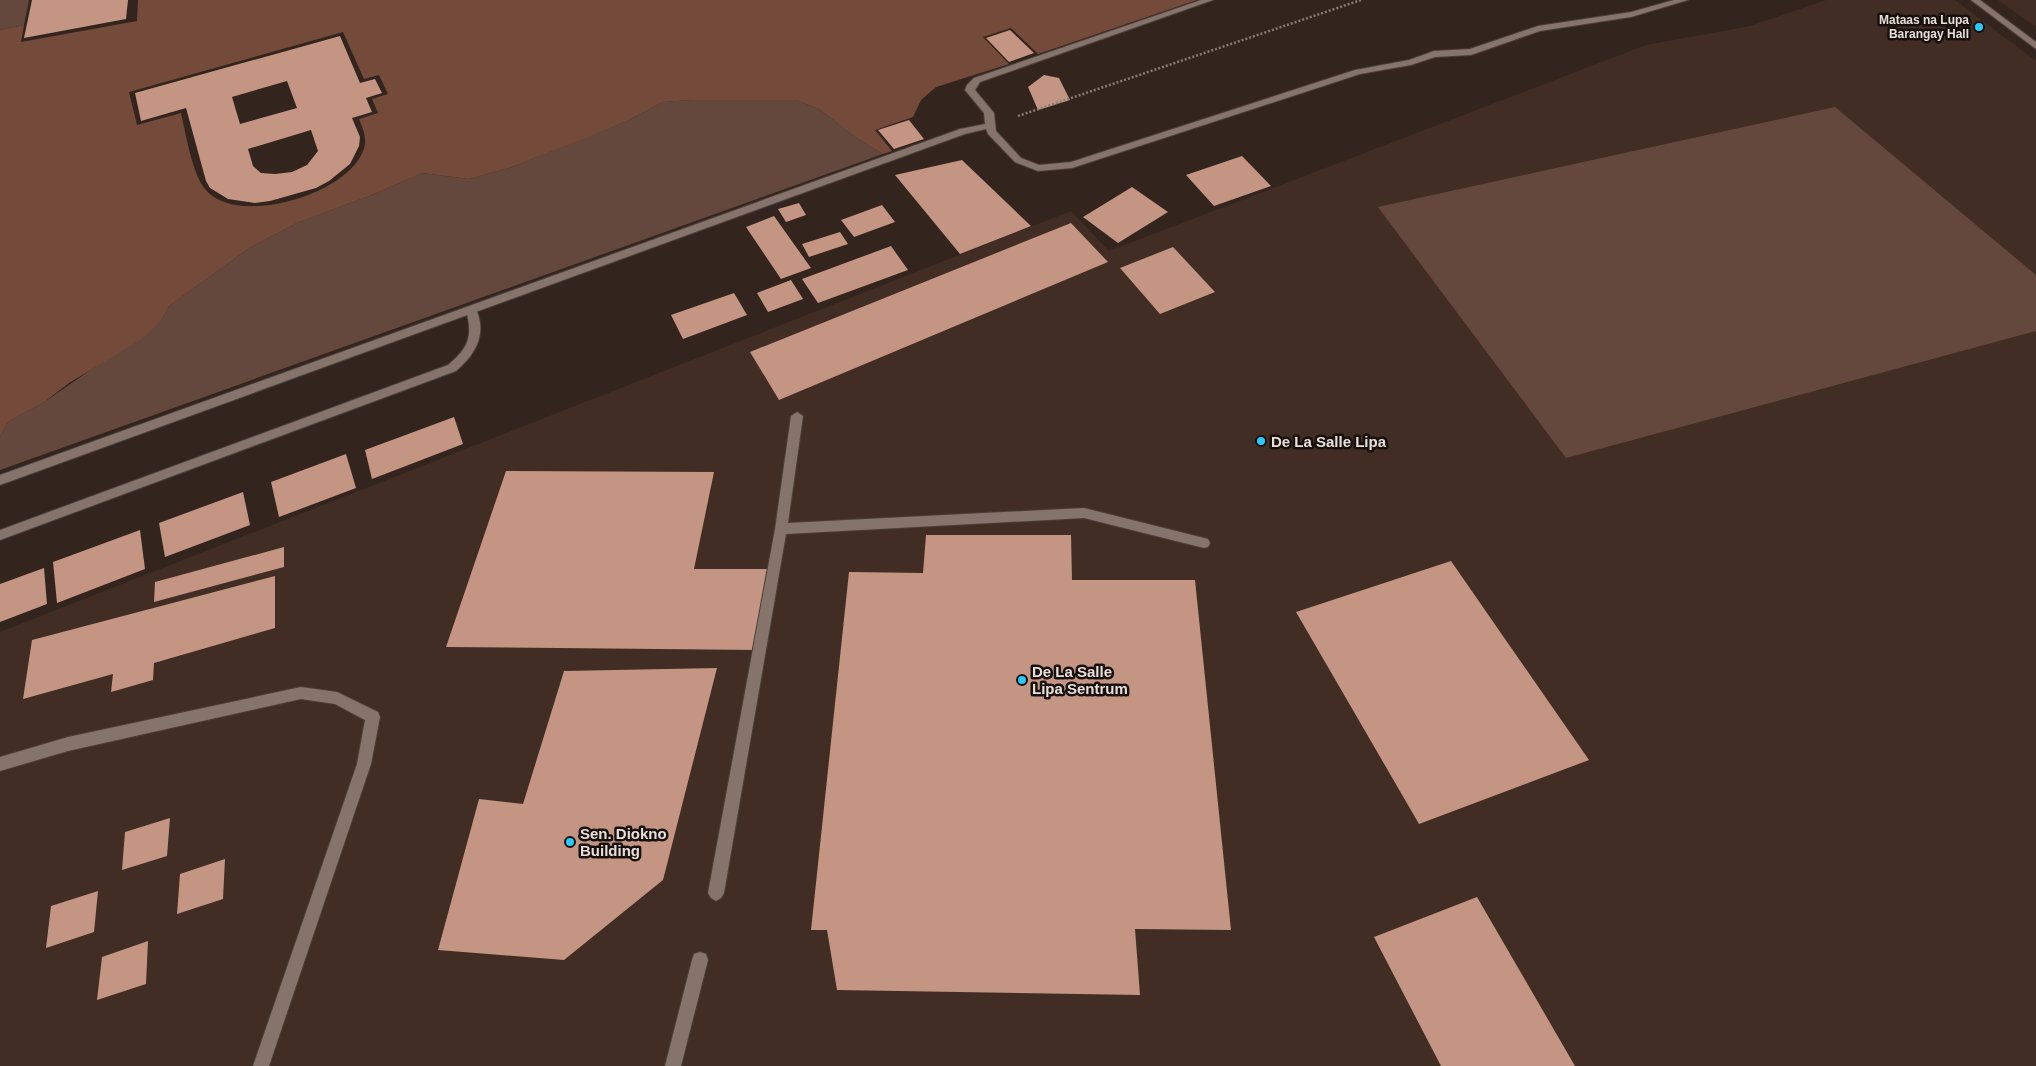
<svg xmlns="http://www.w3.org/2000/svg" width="2036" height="1066" viewBox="0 0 2036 1066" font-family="Arial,sans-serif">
	<rect width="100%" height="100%" fill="#33241e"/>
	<g fill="#412d24">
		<polygon points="1826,0 1955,0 2036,61 2036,1066 0,1066 0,632 1071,211 1109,251 1646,45 1750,26"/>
		<polygon points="1998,0 2036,0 2036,27"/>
	</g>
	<g fill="#65483d">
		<polygon points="0,0 29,0 24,25 0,30"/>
		<polygon points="691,100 796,100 819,109 855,137 883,154 0,470 0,436 9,421 43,403 161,321 169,306 251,247 297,223 372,195 422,173 469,179 509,168 627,121 663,102"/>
		<polygon points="1835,107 2036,275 2036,331 1566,458 1378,207"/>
	</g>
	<path fill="#744b3a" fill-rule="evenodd" d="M138,0H1197L1038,54L1011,28L983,37L1009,64L936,87L921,100L913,117L875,130L892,151L883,154L855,137L819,109L796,100H691L663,102L627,121L588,137L509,168L469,179L422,173L372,195L297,223L251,247L169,306L161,321L140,340L69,383L43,403L9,421L0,436V30L24,25L21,42L137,21ZM343,32L364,79L379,75L388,94L372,99L378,113L359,119C362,127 366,135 365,144C357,193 236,229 205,189C192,173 186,134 181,113L137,125L129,92Z"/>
	<g fill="#c39582" fill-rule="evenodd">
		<polygon points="32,0 128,0 126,19 24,38"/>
		<polygon points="1010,30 1034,53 1009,62 986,38"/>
		<path d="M340,36L360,83L375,79L382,93L366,98L372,112L352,118L360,137L359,146L350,164L329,181L316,188L270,201L255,203L228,199L210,188L206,181L186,108L141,121L135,93ZM287,81L297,108L240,124L232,97ZM311,130L318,151L307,165L292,172L275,174L261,173L253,166L248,149Z"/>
		<polygon points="1044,75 1059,78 1070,100 1038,110 1028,87"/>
		<polygon points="909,120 924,139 894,149 878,130"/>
		<polygon points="1242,156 1271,186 1214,206 1186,175"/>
		<polygon points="962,160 1031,226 960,254 895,175"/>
		<polygon points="1132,187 1168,212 1118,243 1083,217"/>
		<polygon points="799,203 806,215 786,222 778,209"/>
		<polygon points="882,205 895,222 854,237 841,220"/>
		<polygon points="774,216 811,268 781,279 746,227"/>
		<polygon points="1071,223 1108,262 779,400 750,352"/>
		<polygon points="840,232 848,244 809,257 802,244"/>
		<polygon points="891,246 908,270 818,303 802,279"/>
		<polygon points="1173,247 1215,292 1160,314 1120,268"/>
		<polygon points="791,280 803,299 768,312 757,293"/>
		<polygon points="734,293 747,315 683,339 671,315"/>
		<polygon points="454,417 463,444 372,479 365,450"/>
		<polygon points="346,454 356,488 279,517 271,482"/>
		<polygon points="506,471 714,472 694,569 771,569 758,650 446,647"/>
		<polygon points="243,492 250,525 165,557 159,523"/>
		<polygon points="140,530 145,569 57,603 53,562"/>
		<polygon points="926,535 1071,535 1072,580 1195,580 1231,930 1135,929 1140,995 837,990 827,930 811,930 849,572 923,573"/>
		<polygon points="284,547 284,567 154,602 155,582"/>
		<polygon points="1451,561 1589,760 1419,824 1296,612"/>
		<polygon points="44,568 47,604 0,622 0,584"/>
		<polygon points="275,576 275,628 154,663 153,680 111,692 113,674 23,699 32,640"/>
		<polygon points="717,668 663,880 564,960 438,950 479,799 523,804 564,671"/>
		<polygon points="170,818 167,856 122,870 125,832"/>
		<polygon points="225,859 223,899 177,914 180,874"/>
		<polygon points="98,891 94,932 46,948 51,906"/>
		<polygon points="1477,897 1575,1066 1441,1066 1374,937"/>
		<polygon points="148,941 146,984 97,1000 102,957"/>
	</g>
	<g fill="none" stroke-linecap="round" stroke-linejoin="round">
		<defs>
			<g id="lane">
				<path d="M471,306L475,307C488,333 476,354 456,371L0,540V530L448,365C469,348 473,336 466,310Z"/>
				<polygon points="797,412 803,416 788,523 1084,508 1208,539 1210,543 1208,547 1204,548 1084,518 786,534 724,893 721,898 716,901 711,898 708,893 775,529 791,416"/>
				<polygon points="301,687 337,692 378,712 380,717 371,764 269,1066 253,1066 357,764 365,720 335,704 301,699 68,751 0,771 0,757 68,737"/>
				<polygon points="700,952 706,954 708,960 681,1066 665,1066 692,960 694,954"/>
			</g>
			<g id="street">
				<polygon points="1201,0 1213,0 980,82 975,90 994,113 996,131 1021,158 1039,165 1071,162 1355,70 1409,60 1434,51 1470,49 1538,26 1631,12 1674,0 1688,0 1631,17 1540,31 1471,55 1435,57 1411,65 1360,74 1072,168 1038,171 1015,162 988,134 986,129 965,134 0,485 0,475 960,129 985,124 984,113 965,90 967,85 974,78"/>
				<polygon points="1971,0 1980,0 2036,42 2036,49"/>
			</g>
		</defs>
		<use href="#lane" stroke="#4b3f3a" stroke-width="2"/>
		<use href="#street" stroke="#4b3f3a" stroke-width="2"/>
		<polyline stroke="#887c77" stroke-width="2.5" stroke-dasharray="2 2" stroke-linecap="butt" points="1018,116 1361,0"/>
		<use href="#lane" fill="#85736c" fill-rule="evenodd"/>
		<use href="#street" fill="#85736c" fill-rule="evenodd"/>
	</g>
	<g fill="#29c8ff" stroke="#160f0c" stroke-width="2">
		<circle cx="1979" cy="27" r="5"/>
		<circle cx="1261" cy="441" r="5"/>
		<circle cx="1022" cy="680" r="5"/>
		<circle cx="570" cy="842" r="5"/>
	</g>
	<g text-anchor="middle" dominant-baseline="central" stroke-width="5" stroke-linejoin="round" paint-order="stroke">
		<g font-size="12" font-weight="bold" fill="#e8deda" stroke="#160f0c" text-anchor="end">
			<text x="1969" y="20">Mataas na Lupa<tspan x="1969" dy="14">Barangay Hall</tspan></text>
		</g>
		<g font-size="15" font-weight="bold" fill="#e8deda" stroke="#160f0c" text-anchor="start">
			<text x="1271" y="441">De La Salle Lipa</text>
			<text x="1032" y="671">De La Salle<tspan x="1032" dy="17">Lipa Sentrum</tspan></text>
			<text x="580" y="833">Sen. Diokno<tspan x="580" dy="17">Building</tspan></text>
		</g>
	</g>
</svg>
